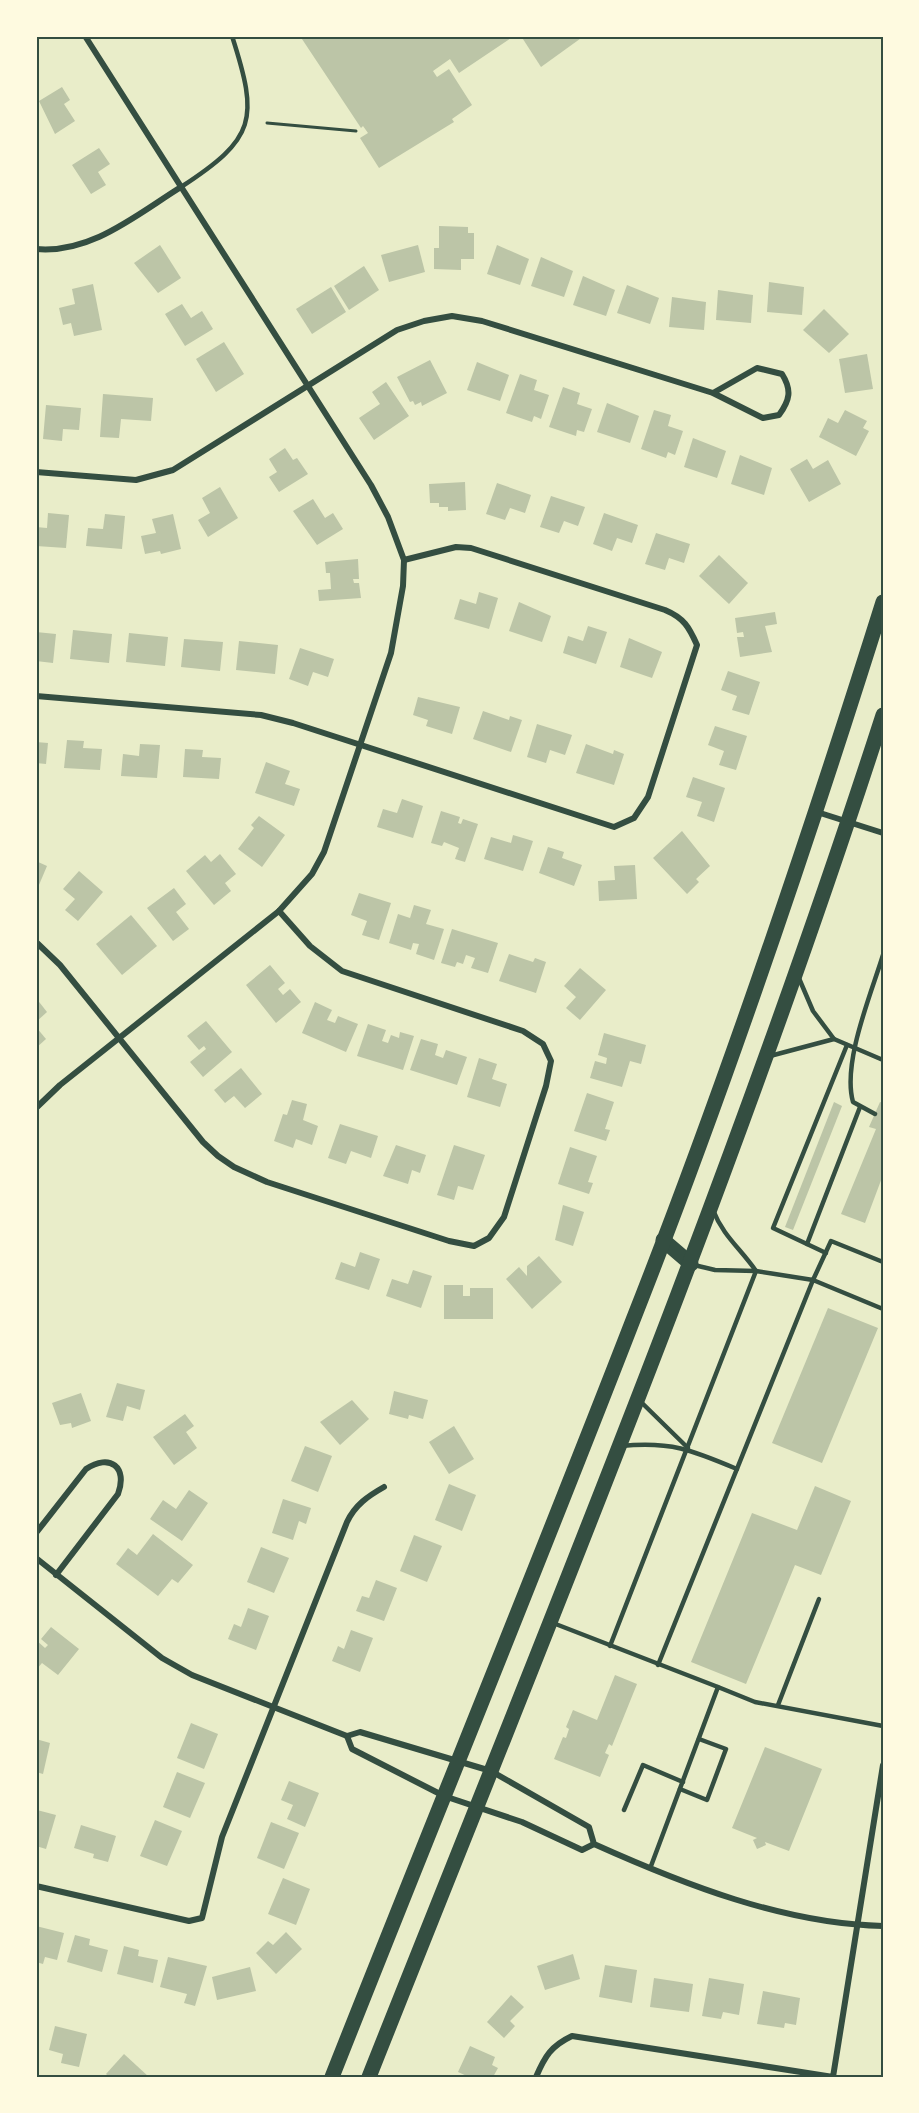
<svg xmlns="http://www.w3.org/2000/svg" width="919" height="2113" viewBox="0 0 919 2113" font-family="Mulish,sans-serif">
	<rect width="100%" height="100%" fill="#e9edc9"/>
	<g fill="#bcc5a7">
		<polygon points="300,36 514,36 459,73 450,59 433,71 437,77 449,69 472,105 452,119 454,122 379,168 360,138 368,133 363,126 361,128"/>
		<polygon points="521,36 584,36 541,67"/>
		<polygon points="62,87 70,100 64,104 75,121 55,134 39,101"/>
		<polygon points="99,148 110,164 98,172 106,185 91,194 72,165"/>
		<polygon points="439,226 468,227 468,233 474,233 474,259 461,259 461,270 434,269 434,248 439,248"/>
		<polygon points="160,245 181,278 158,293 134,263"/>
		<polygon points="418,245 425,272 389,282 381,255"/>
		<polygon points="497,245 529,259 520,285 487,274"/>
		<polygon points="541,257 573,271 564,297 531,286"/>
		<polygon points="364,266 379,290 349,310 334,286"/>
		<polygon points="583,276 615,290 606,316 573,305"/>
		<polygon points="769,282 804,287 802,315 767,312"/>
		<polygon points="93,284 102,330 74,336 71,323 63,325 59,308 75,304 72,289"/>
		<polygon points="627,285 659,298 650,324 617,313"/>
		<polygon points="331,287 346,312 312,334 296,309"/>
		<polygon points="718,290 753,295 751,323 716,320"/>
		<polygon points="672,297 706,302 704,330 669,327"/>
		<polygon points="182,304 191,318 202,311 213,329 185,346 165,314"/>
		<polygon points="824,309 849,334 829,353 803,330"/>
		<polygon points="224,342 244,374 216,392 196,359"/>
		<polygon points="867,354 873,389 845,393 839,359"/>
		<polygon points="430,360 447,393 422,406 421,402 415,405 413,401 410,402 397,377"/>
		<polygon points="477,362 509,375 500,401 467,390"/>
		<polygon points="520,374 537,380 534,390 549,395 541,419 534,416 532,422 506,413"/>
		<polygon points="386,382 409,416 374,440 359,418 380,404 372,392"/>
		<polygon points="563,387 580,393 577,404 592,409 584,432 577,430 576,436 549,427"/>
		<polygon points="103,394 153,398 151,421 121,419 119,438 100,437"/>
		<polygon points="607,403 639,416 630,443 597,432"/>
		<polygon points="46,405 81,408 79,430 63,429 62,441 43,439"/>
		<polygon points="654,410 671,415 668,426 683,431 675,455 668,452 666,458 641,449"/>
		<polygon points="845,410 867,421 863,428 869,431 856,456 819,437 828,418 838,423"/>
		<polygon points="693,438 726,451 717,478 684,467"/>
		<polygon points="285,448 293,460 297,458 308,474 279,492 269,477 277,472 269,459"/>
		<polygon points="740,455 772,468 764,495 731,484"/>
		<polygon points="807,459 813,469 828,460 841,484 809,502 790,469"/>
		<polygon points="465,482 466,510 448,511 448,507 439,507 439,503 430,503 429,484"/>
		<polygon points="497,483 531,495 525,513 510,508 505,520 486,514"/>
		<polygon points="220,487 238,518 208,537 198,520 210,513 202,498"/>
		<polygon points="551,496 585,507 578,526 564,521 559,533 540,527"/>
		<polygon points="313,499 325,518 333,513 343,529 317,545 293,511"/>
		<polygon points="48,513 69,515 66,548 36,546 36,527 47,528"/>
		<polygon points="604,513 638,525 632,543 617,538 612,551 593,544"/>
		<polygon points="105,514 125,516 122,549 86,546 88,528 103,529"/>
		<polygon points="173,514 181,549 161,554 160,551 145,554 141,536 156,533 152,519"/>
		<polygon points="656,533 690,544 684,563 669,558 665,570 645,564"/>
		<polygon points="719,555 748,583 729,604 699,576"/>
		<polygon points="358,559 359,579 353,579 354,583 359,583 361,598 319,601 318,590 331,589 330,573 326,573 325,562"/>
		<polygon points="479,592 498,598 489,629 454,619 460,599 476,604"/>
		<polygon points="519,602 551,616 542,642 509,631"/>
		<polygon points="775,612 777,624 765,626 772,652 740,657 737,637 744,637 743,632 737,633 735,618"/>
		<polygon points="588,626 607,632 596,664 563,653 568,636 583,641"/>
		<polygon points="73,630 112,634 109,663 70,659"/>
		<polygon points="36,632 56,634 53,663 36,661"/>
		<polygon points="129,633 168,637 165,666 126,662"/>
		<polygon points="629,638 662,652 652,678 620,667"/>
		<polygon points="184,639 223,642 220,671 181,667"/>
		<polygon points="239,641 278,645 275,674 236,670"/>
		<polygon points="300,648 334,659 328,677 313,672 308,686 289,679"/>
		<polygon points="728,671 760,682 749,715 732,710 737,696 721,690"/>
		<polygon points="418,697 460,707 452,734 426,726 428,720 413,715"/>
		<polygon points="483,711 509,720 510,716 522,720 511,752 473,739"/>
		<polygon points="537,724 572,735 565,755 550,750 546,763 527,757"/>
		<polygon points="715,726 747,736 736,770 719,765 724,751 708,745"/>
		<polygon points="67,740 84,741 83,748 102,749 100,770 64,768"/>
		<polygon points="36,742 48,743 46,764 36,763"/>
		<polygon points="140,744 160,745 157,778 121,776 123,754 139,756"/>
		<polygon points="586,744 613,754 614,750 624,754 614,785 576,773"/>
		<polygon points="185,749 203,750 202,757 221,758 219,779 183,777"/>
		<polygon points="266,762 290,771 285,784 300,789 294,806 255,793"/>
		<polygon points="693,777 725,788 714,822 697,816 702,802 686,797"/>
		<polygon points="402,799 423,806 413,838 377,827 383,809 397,813"/>
		<polygon points="441,811 460,817 458,823 461,824 463,819 478,824 465,862 455,859 459,848 444,842 442,846 431,843"/>
		<polygon points="259,816 285,835 262,867 238,849 254,828 251,825"/>
		<polygon points="682,831 710,866 696,879 699,882 687,894 653,858"/>
		<polygon points="513,835 533,841 523,871 484,859 491,837 511,843"/>
		<polygon points="548,847 564,852 562,858 582,865 574,886 539,873"/>
		<polygon points="220,854 236,874 225,883 231,891 214,905 186,871 205,855 211,862"/>
		<polygon points="36,861 47,866 36,892"/>
		<polygon points="635,865 637,899 599,901 598,881 615,880 614,866"/>
		<polygon points="79,871 103,892 78,921 65,910 75,899 63,889"/>
		<polygon points="174,888 186,904 176,912 189,929 173,941 147,908"/>
		<polygon points="359,893 391,903 379,940 362,935 367,921 351,915"/>
		<polygon points="414,905 431,910 426,924 444,929 434,960 416,954 419,944 413,943 411,950 389,943 398,914 410,918"/>
		<polygon points="131,915 157,946 122,975 96,944"/>
		<polygon points="452,929 498,943 488,973 471,968 475,958 466,955 463,964 457,962 455,967 441,963"/>
		<polygon points="509,954 533,962 535,958 546,962 536,993 499,981"/>
		<polygon points="270,965 285,983 278,989 283,995 290,989 301,1002 276,1023 246,985"/>
		<polygon points="580,968 606,990 580,1020 566,1008 576,997 564,986"/>
		<polygon points="36,998 47,1012 36,1022"/>
		<polygon points="315,1002 332,1010 327,1020 335,1023 338,1016 358,1024 346,1052 302,1033"/>
		<polygon points="206,1021 232,1052 203,1077 190,1062 206,1049 204,1046 199,1050 187,1036"/>
		<polygon points="368,1024 386,1030 382,1041 388,1043 391,1035 399,1038 400,1032 414,1036 403,1070 357,1056"/>
		<polygon points="36,1027 46,1039 36,1048"/>
		<polygon points="604,1033 646,1045 641,1064 630,1061 622,1087 590,1078 595,1061 606,1064 607,1058 598,1055"/>
		<polygon points="421,1039 438,1044 435,1055 443,1058 446,1050 467,1057 457,1085 410,1070"/>
		<polygon points="479,1058 497,1064 492,1079 507,1084 500,1107 467,1097"/>
		<polygon points="241,1068 262,1094 245,1108 234,1096 225,1103 214,1090"/>
		<polygon points="587,1093 614,1102 605,1129 610,1130 606,1141 574,1131"/>
		<polygon points="292,1100 307,1104 303,1120 318,1126 312,1145 296,1139 293,1148 274,1141 283,1114 287,1115"/>
		<polygon points="834,1102 842,1106 793,1230 785,1227"/>
		<polygon points="880,1102 883,1103 883,1175 865,1223 841,1214 876,1129 869,1127"/>
		<polygon points="340,1124 378,1136 371,1158 351,1151 346,1164 328,1158"/>
		<polygon points="396,1145 426,1155 420,1173 412,1170 408,1184 383,1176"/>
		<polygon points="454,1145 485,1155 473,1190 458,1186 454,1200 437,1195"/>
		<polygon points="570,1147 597,1156 588,1182 593,1183 589,1194 558,1184"/>
		<polygon points="563,1205 584,1212 573,1246 555,1240"/>
		<polygon points="360,1252 380,1259 369,1290 335,1279 341,1262 355,1267"/>
		<polygon points="539,1256 562,1282 532,1309 506,1279 519,1267 527,1276 527,1266"/>
		<polygon points="413,1270 432,1276 421,1308 386,1296 392,1279 408,1284"/>
		<polygon points="444,1285 463,1285 463,1296 470,1296 470,1288 493,1288 493,1319 444,1319"/>
		<polygon points="828,1308 878,1328 822,1463 772,1443"/>
		<polygon points="117,1383 145,1390 140,1410 127,1406 123,1421 106,1417"/>
		<polygon points="394,1391 428,1400 423,1419 409,1415 408,1419 389,1414"/>
		<polygon points="81,1393 91,1421 72,1428 71,1423 60,1425 52,1403"/>
		<polygon points="352,1400 369,1419 340,1445 320,1422"/>
		<polygon points="185,1414 194,1426 186,1432 197,1448 174,1465 153,1437"/>
		<polygon points="454,1426 474,1459 449,1474 429,1442"/>
		<polygon points="305,1446 332,1456 318,1492 291,1481"/>
		<polygon points="449,1484 476,1495 462,1531 435,1520"/>
		<polygon points="815,1486 851,1501 821,1575 795,1565 746,1684 691,1662 752,1513 797,1530"/>
		<polygon points="189,1490 208,1503 182,1541 150,1519 163,1500 176,1509"/>
		<polygon points="283,1499 311,1508 306,1524 299,1521 293,1540 272,1533"/>
		<polygon points="153,1534 193,1565 178,1583 172,1579 158,1596 116,1564 128,1548 137,1555"/>
		<polygon points="414,1535 442,1546 427,1582 400,1571"/>
		<polygon points="261,1547 289,1558 274,1593 247,1582"/>
		<polygon points="376,1580 397,1588 384,1621 356,1611 362,1596 369,1598"/>
		<polygon points="248,1608 269,1616 256,1650 228,1639 234,1624 241,1627"/>
		<polygon points="51,1627 79,1649 58,1675 42,1663 36,1670 36,1640 45,1648 48,1645 41,1639"/>
		<polygon points="351,1630 373,1638 360,1672 332,1661 338,1646 344,1649"/>
		<polygon points="615,1675 637,1684 612,1746 609,1744 605,1753 609,1755 600,1777 554,1759 563,1737 566,1738 569,1729 566,1727 573,1710 597,1720"/>
		<polygon points="191,1723 218,1734 204,1769 177,1758"/>
		<polygon points="36,1739 50,1743 43,1774 36,1772"/>
		<polygon points="765,1747 822,1769 789,1851 765,1842 766,1845 757,1849 753,1840 757,1838 732,1828"/>
		<polygon points="177,1772 205,1783 190,1818 163,1807"/>
		<polygon points="289,1781 319,1793 305,1827 287,1819 293,1805 281,1800"/>
		<polygon points="37,1810 56,1815 46,1849 36,1846"/>
		<polygon points="155,1820 182,1831 167,1866 140,1856"/>
		<polygon points="271,1822 299,1833 284,1869 257,1858"/>
		<polygon points="81,1825 116,1836 108,1862 93,1858 94,1854 74,1848"/>
		<polygon points="283,1878 310,1889 296,1925 268,1914"/>
		<polygon points="36,1926 64,1933 57,1960 45,1957 43,1964 36,1962"/>
		<polygon points="286,1932 302,1949 276,1974 256,1953 268,1941 273,1945"/>
		<polygon points="75,1935 90,1939 89,1945 108,1950 102,1972 67,1962"/>
		<polygon points="124,1946 139,1950 138,1956 158,1960 153,1983 117,1974"/>
		<polygon points="573,1954 580,1979 545,1990 537,1966"/>
		<polygon points="168,1957 207,1966 195,2006 184,2003 187,1994 160,1987"/>
		<polygon points="605,1965 637,1970 632,2003 599,1997"/>
		<polygon points="250,1967 256,1991 217,2000 212,1977"/>
		<polygon points="654,1978 693,1984 689,2012 650,2007"/>
		<polygon points="709,1978 744,1984 739,2015 723,2012 721,2019 702,2016"/>
		<polygon points="763,1991 800,1998 796,2025 785,2023 784,2028 757,2024"/>
		<polygon points="511,1995 524,2007 510,2021 515,2026 504,2038 487,2022"/>
		<polygon points="55,2026 87,2034 79,2067 61,2063 63,2054 49,2050"/>
		<polygon points="470,2046 495,2057 492,2065 498,2068 493,2077 469,2077 458,2072"/>
		<polygon points="124,2054 149,2077 109,2077 106,2074"/>
	</g>
	<g fill="none" stroke-linecap="round" stroke-linejoin="round">
		<polyline stroke="#344e41" stroke-width="3" points="267,123 356,131"/>
		<g stroke="#344e41" stroke-width="4.5">
			<path d="M181,187C256,138 259,120 232,36"/>
			<polyline points="798,976 813,1011 834,1039 883,1060"/>
			<polyline points="770,1056 834,1039"/>
			<path d="M875,1114L853,1102C842,1063 871,994 883,955"/>
			<path d="M713,1210C723,1236 741,1249 756,1271"/>
			<polyline points="807,1244 860,1107"/>
			<polyline points="826,1253 773,1228 847,1045"/>
			<polyline points="694,1265 715,1270 756,1271 813,1280 831,1241 883,1262"/>
			<polyline points="641,1402 688,1448"/>
			<path d="M621,1446C671,1441 692,1450 737,1469"/>
			<polyline points="553,1623 718,1687"/>
			<polyline points="610,1646 756,1271"/>
			<polyline points="658,1665 813,1280 883,1309"/>
			<polyline points="778,1705 819,1599"/>
			<polyline points="680,1789 707,1800 726,1749 699,1739"/>
			<polyline points="624,1810 643,1765 683,1782"/>
			<polyline points="651,1866 718,1687 755,1702 883,1726"/>
		</g>
		<g stroke="#344e41" stroke-width="6">
			<path d="M36,249C91,254 136,215 181,187"/>
			<path d="M36,472L136,480L173,470L397,330L424,321L452,316L482,321L713,393L763,418L779,415C790,400 792,390 782,374L757,368L713,393"/>
			<path d="M36,696L261,715L293,723L614,827L634,818L648,797L697,645C689,627 684,618 665,610L471,548L456,547L404,560"/>
			<polyline points="817,812 883,833"/>
			<polyline points="36,942 60,965 203,1142 218,1156 234,1167 267,1182 449,1241 474,1246 489,1238 504,1217 546,1086 551,1061 543,1044 523,1031 342,971 310,946 279,911"/>
			<polyline points="36,1108 60,1085 279,911 312,874 324,852 391,653 403,586 404,560 388,517 371,485 85,36"/>
			<path d="M36,1533L86,1469C110,1453 128,1467 118,1494L56,1575"/>
			<path d="M36,1558L162,1658L192,1675L347,1736L360,1732L491,1771L589,1827L594,1844C683,1884 784,1924 883,1926"/>
			<polyline points="347,1736 352,1749 444,1796 522,1822 582,1850 594,1844"/>
			<path d="M36,1886L189,1921L202,1918L222,1837L347,1522C355,1505 368,1496 384,1487"/>
			<path d="M536,2077C545,2056 551,2046 572,2036L833,2077L883,1765"/>
		</g>
		<g stroke="#344e41" stroke-width="15">
			<polyline points="663,1240 691,1264"/>
			<path d="M332,2077C432,1824 535,1573 633,1320C726,1084 807,844 883,602"/>
			<path d="M369,2077C548,1626 734,1177 883,715"/>
		</g>
	</g>
	<rect width="919" height="2113" fill="none" stroke="#fefae0" stroke-width="75"/>
	<rect x="38" y="38" width="844" height="2038" fill="none" stroke="#344e41" stroke-width="2"/>
</svg>
